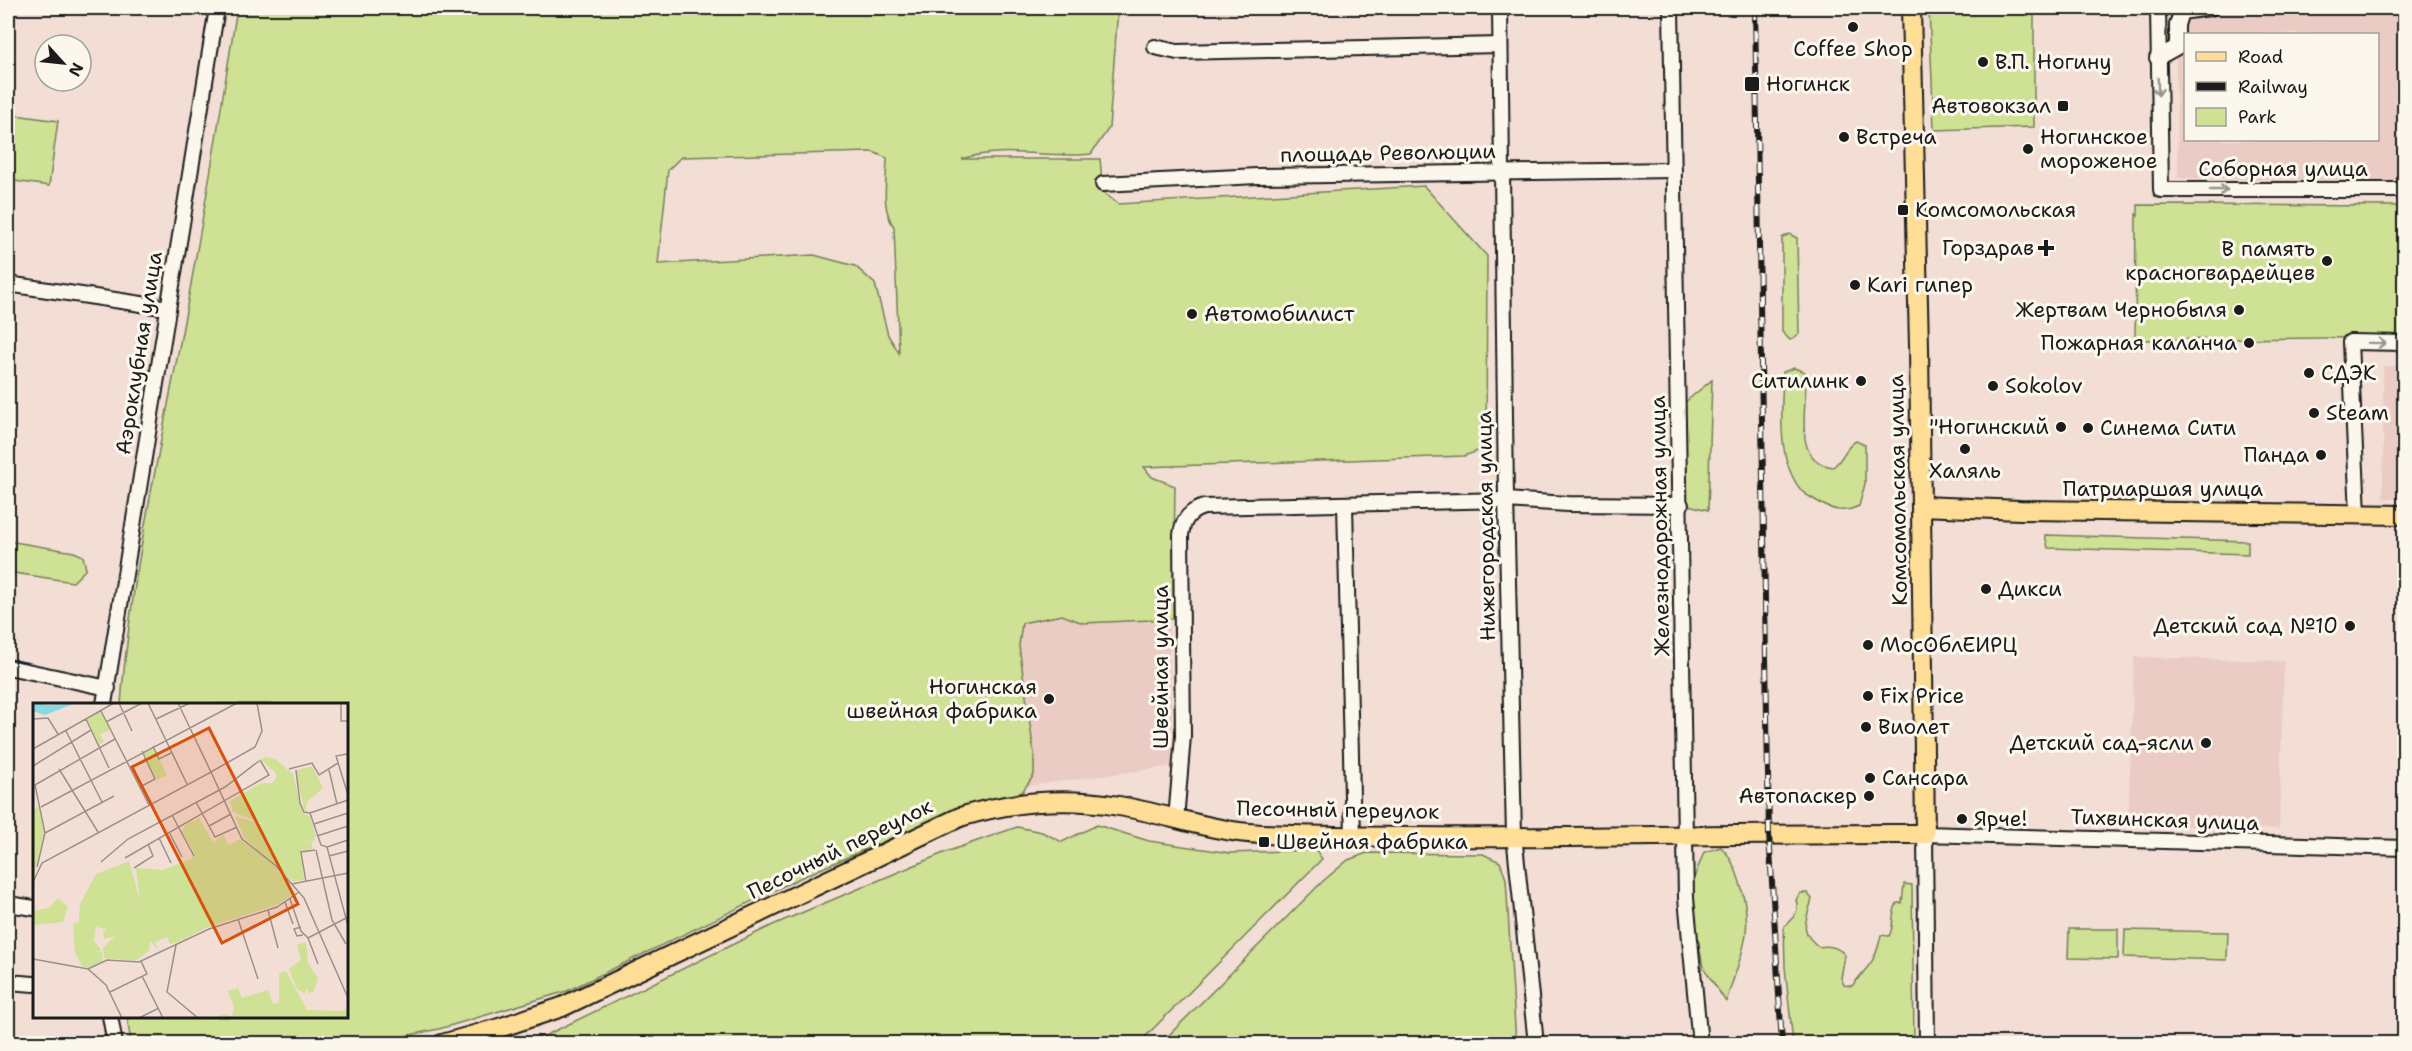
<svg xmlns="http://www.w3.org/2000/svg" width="2412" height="1051" viewBox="0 0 2412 1051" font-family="'Shantell Sans',sans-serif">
	<rect width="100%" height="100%" fill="#f2ded5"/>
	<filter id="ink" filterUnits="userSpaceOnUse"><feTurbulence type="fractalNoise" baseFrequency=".0167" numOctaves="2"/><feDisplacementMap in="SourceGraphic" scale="12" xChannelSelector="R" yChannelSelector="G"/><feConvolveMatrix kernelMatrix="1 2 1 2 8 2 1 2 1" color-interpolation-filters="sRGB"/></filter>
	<g filter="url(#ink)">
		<g fill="#ebccc4" fill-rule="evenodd">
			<path d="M2175,8H2404V181L2178,178ZM2186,34H2378V140H2186Z"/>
			<rect x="2383" y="366" width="21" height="133"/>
			<polygon points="1168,603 1173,766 1020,787 1006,614"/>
			<polygon points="2134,657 2284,661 2279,829 2128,824"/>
		</g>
		<g fill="#cee195" stroke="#757e58" stroke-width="1.5" fill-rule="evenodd">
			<path d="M237,8H1118L1109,128L1091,154C1049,159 1003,145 962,159H1100L1103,192L1118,204L1424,186L1487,256L1486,448L1464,456L1144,467L1152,477L1175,486L1173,619L1083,623L1062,615L1022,623L1019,646L1034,753V775L1022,792L949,813L802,877L567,991L439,1029L371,1043H131L127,1017L346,1016V704H121C131,571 162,442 186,311C205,210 221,109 237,8ZM873,152L887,158C887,182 880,206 894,227L899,353L888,335L875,284L855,266L814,255L658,264L668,170L681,157Z"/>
			<polygon points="1929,8 2034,8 2034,127 1934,130"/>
			<polygon points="8,114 58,121 49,186 8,180"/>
			<polygon points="2138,205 2404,206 2404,337 2135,340 2136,214 2138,216"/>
			<polygon points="1789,234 1797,238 1799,334 1790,340 1782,332 1782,238"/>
			<path d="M1794,368L1805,372C1810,402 1788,461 1833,467C1844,459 1844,448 1856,441L1865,445V484L1859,506C1844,513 1834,511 1820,503C1814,499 1805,495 1801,490C1776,459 1782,410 1783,372Z"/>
			<polygon points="1712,380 1708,510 1684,504 1684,403"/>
			<polygon points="2045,535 2248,541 2248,554 2048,548"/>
			<polygon points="8,541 74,552 83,556 86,569 73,582 8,572"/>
			<polygon points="1097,825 1149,841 1230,853 1316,850 1322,859 1139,1043 530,1043 775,924 946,852 1017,827 1042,832 1062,842"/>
			<path d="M1721,847C1739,864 1749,909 1746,934C1743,957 1732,980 1726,1002L1703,967L1694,918L1692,883L1704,852Z"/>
			<polygon points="1367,853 1483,854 1500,862 1506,879 1516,1043 1161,1043 1322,882 1348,860"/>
			<path d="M1904,884L1912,885L1914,1043H1793L1785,967L1784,926C1793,918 1800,913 1796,900L1800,893H1807L1812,899C1806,922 1798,931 1819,947C1829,945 1838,947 1845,955L1841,978L1844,985L1852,986C1869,964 1875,964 1881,935L1889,936C1895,926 1890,916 1897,903H1902Z"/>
			<polygon points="2069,929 2118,929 2118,959 2068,958"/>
			<polygon points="2125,930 2228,932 2227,960 2124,957"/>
		</g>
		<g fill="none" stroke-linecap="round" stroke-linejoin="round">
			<defs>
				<g id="minor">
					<polyline points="1500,8 1506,497 1514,835 1536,1044"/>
					<polyline points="1671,8 1686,898 1700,1044"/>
					<polyline points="2158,8 2161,190 2404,190"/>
					<polyline points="1155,47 1177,52 1500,45"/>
					<polyline points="2157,58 2177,47 2177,25 2181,12 2210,8"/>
					<polyline points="1103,184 1257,176 1674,170"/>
					<polyline points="8,284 168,308"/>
					<polyline points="1345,505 1353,837"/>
					<polyline points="2358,514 2350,342 2404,343"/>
					<polyline points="8,667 108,688"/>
					<polyline points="104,704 217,8"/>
					<path d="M1176,820L1183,736L1181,535C1183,520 1189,511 1204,507L1506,500L1568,504L1681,505"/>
					<polyline points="8,904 34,908"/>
					<polyline points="8,982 34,984"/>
					<polyline points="110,1016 115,1044"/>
					<polyline points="1927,1044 1925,834 2404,848"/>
				</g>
				<g id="major">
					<polyline points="1921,506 2020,510 2404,515"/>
					<path d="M442,1044L499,1028L562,1007L960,817C1012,801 1065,797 1119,806C1167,814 1213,832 1262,834C1483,842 1704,833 1925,834L1919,346L1911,8"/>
				</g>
			</defs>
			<use href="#minor" stroke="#1c1c1c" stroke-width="18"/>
			<use href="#major" stroke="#1c1c1c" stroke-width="22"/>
			<use href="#minor" stroke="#fbf7ec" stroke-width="14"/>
			<use href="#major" stroke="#fedd96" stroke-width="18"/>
			<defs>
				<polyline id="rail" points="1755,8 1769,834 1782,1044"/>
			</defs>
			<use href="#rail" stroke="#1c1c1c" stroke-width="6"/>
			<use href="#rail" stroke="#fbf7ec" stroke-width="4" stroke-dasharray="11" stroke-linecap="butt"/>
		</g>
		<defs><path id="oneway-shaft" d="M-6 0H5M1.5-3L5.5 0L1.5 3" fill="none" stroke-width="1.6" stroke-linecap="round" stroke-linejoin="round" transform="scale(1.5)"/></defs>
		<g stroke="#97948e">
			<use href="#oneway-shaft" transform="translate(2158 87) rotate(88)"/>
			<use href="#oneway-shaft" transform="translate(2219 190)"/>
			<use href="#oneway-shaft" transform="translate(2377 343) rotate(1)"/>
		</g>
	</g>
	<g fill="#1c1c1c" stroke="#fbf7ec" stroke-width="2">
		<circle cx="1853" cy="27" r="6"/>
		<circle cx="1983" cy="62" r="6"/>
		<rect x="1744" y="76" width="16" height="16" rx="3"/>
		<rect x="2057" y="100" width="12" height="12" rx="3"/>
		<circle cx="1844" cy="137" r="6"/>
		<circle cx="2028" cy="149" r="6"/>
		<rect x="1897" y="204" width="12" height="12" rx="3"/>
		<path d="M2043 239h6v6h6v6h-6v6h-6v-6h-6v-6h6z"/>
		<circle cx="2327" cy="261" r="6"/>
		<circle cx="1855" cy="285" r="6"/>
		<circle cx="2239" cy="310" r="6"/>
		<circle cx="1192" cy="314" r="6"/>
		<circle cx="2249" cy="343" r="6"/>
		<circle cx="2309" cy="373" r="6"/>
		<circle cx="1861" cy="381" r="6"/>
		<circle cx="1993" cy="386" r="6"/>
		<circle cx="2314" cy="413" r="6"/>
		<circle cx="2061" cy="427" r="6"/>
		<circle cx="2088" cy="428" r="6"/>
		<circle cx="1965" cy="449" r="6"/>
		<circle cx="2321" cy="455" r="6"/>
		<circle cx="1986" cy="589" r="6"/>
		<circle cx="2350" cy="626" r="6"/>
		<circle cx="1868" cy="645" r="6"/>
		<circle cx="1868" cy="696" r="6"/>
		<circle cx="1049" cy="699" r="6"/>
		<circle cx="1866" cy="727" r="6"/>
		<circle cx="2206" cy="743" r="6"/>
		<circle cx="1870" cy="778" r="6"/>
		<circle cx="1869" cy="796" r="6"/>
		<circle cx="1962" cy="819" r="6"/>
		<rect x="1258" y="836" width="12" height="12" rx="3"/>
	</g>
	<g text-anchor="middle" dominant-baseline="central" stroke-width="6" stroke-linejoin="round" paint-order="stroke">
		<g font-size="21" fill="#1c1c1c" stroke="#fbf7ec" text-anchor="start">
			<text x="1853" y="49" text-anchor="middle">Coffee Shop</text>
			<text x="1995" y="62">В.П. Ногину</text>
			<text x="1766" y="84">Ногинск</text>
			<text x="2051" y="106" text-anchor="end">Автовокзал</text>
			<text x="1856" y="137">Встреча</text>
			<text x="2040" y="137">Ногинское<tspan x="2040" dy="24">мороженое</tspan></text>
			<text x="1915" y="210">Комсомольская</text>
			<text x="2034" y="248" text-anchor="end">Горздрав</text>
			<text x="2315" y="249" text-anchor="end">В память<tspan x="2315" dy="24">красногвардейцев</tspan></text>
			<text x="1867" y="285">Kari гипер</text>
			<text x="2227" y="310" text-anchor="end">Жертвам Чернобыля</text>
			<text x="1204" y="314">Автомобилист</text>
			<text x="2237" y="343" text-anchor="end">Пожарная каланча</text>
			<text x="2321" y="373">СДЭК</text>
			<text x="1849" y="381" text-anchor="end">Ситилинк</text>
			<text x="2005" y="386">Sokolov</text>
			<text x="2326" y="413">Steam</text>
			<text x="2049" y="427" text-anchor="end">"Ногинский</text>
			<text x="2100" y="428">Синема Сити</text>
			<text x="2309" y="455" text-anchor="end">Панда</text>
			<text x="1965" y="471" text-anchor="middle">Халяль</text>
			<text x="1998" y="589">Дикси</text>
			<text x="2338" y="626" text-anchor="end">Детский сад №10</text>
			<text x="1880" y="645">МосОблЕИРЦ</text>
			<text x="1037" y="687" text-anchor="end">Ногинская<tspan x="1037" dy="24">швейная фабрика</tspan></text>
			<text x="1880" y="696">Fix Price</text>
			<text x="1878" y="727">Виолет</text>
			<text x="2194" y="743" text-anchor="end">Детский сад-ясли</text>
			<text x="1882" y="778">Сансара</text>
			<text x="1857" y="796" text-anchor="end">Автопаскер</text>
			<text x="1974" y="819">Ярче!</text>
			<text x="1276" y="842">Швейная фабрика</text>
		</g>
		<g font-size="21" fill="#1c1c1c" stroke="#fbf7ec">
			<text transform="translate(1388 153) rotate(-1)">площадь Революции</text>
			<text x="2283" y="169">Соборная улица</text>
			<text transform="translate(139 353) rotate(-81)">Аэроклубная улица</text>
			<text x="2163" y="489">Патриаршая улица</text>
			<text transform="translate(1898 490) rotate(-91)">Комсомольская улица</text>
			<text transform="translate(1486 526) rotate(-91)">Нижегородская улица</text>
			<text transform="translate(1660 526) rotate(-91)">Железнодорожная улица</text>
			<text transform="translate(1161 667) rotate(-90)">Швейная улица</text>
			<text transform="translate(1338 810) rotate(1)">Песочный переулок</text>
			<text transform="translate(2165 820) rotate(2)">Тихвинская улица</text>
			<text transform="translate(840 849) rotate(-26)">Песочный переулок</text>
		</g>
	</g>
	<g transform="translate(33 703)">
		<rect width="315" height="315" fill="#f2ded5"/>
		<path d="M67,8L77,27L67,31L71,39L66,42L53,15ZM120,44L134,72L124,77L110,49ZM232,54L242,56L260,71L269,108L277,114L283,133L279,140L200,109L197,98L228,80H240L243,75V70L228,57ZM279,63L290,85L274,99L272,109L262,68ZM6,103L12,130L0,175V107ZM202,113L256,129L279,141V146L268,148L271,177L260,179L211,135ZM166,115L180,139L190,132L196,142L207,136L240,162L262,190L243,202L173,225L145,239L137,241L134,234L122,239L125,246L117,238L116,248L102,258L71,255L70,245L82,233L71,236L70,229L74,226L63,224L61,238L69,248L61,249H69L70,258L56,265L49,263L42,250L40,221L46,219L47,201L63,171L96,158L107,198L103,165L130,167L159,155L162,151L149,129L152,122ZM25,195L35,204L30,219L0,222V208L16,205ZM273,239L275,260L285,275L281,288L276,290L273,285L272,291L264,286L256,266L268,257L264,242ZM253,268L274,307L309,308L315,304V315H181L191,311L199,313L201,304L195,288L205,285L209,295L235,287L240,301L246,300V271Z" fill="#cee195"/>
		<path d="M0,0L16,2L43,0L12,12L0,8Z" fill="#88d8e2"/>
		<path fill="none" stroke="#9c908b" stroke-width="1.5" d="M86,0L99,28M115,0L154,81M145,0L178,69L222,44L229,28L224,0M308,0V18H315M68,8L116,102M0,16L15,15L25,31M53,16L76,65M123,16L157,0M73,19L109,0M33,28L69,99M120,43L126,56L138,50M0,46L81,0M314,51L303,53L315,92M0,63L58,27M26,66L65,129M256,66L279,60L286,72L305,60M263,67L267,100L271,109L277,110M296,67L304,101M107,84L122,76L109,48M163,99L182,134L204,124M8,104L204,0M277,110L288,142L294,144L315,223M277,110L315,97M139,112L161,153M281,121L315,110M176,123L198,111M136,129L149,154M12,130L81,93M284,133L315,123M126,135L138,160M294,144L315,137M283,147L299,217L313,241M296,153L315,148M92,155L236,72L227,57M68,159L95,136L192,84L226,58M4,164L12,130L2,82L82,36M101,165L120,153L115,141M0,179L9,160L178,69L209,136L243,163L271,195L315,295M273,179L268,149L282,147M259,181L315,170M257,196L268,228L275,235M252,199L260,221M235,207L245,245M205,216L225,276M268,224L261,226L264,233L270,232M275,235L315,214M275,235L285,261M143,242L134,289L165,315M0,256L55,266L73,282L89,315M55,266L74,257L106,259L176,226L244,204L266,189M109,273L130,315M77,289L114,271L108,258M106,315L126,305"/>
		<path fill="#d4530e" fill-opacity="0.15" stroke="#d4530e" stroke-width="3" d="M176,25L265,201L189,240L99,64Z"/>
		<rect width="315" height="315" fill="none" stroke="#1c1c1c" stroke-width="3"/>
	</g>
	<rect width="2412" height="1051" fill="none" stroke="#fbf7ec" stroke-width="30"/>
	<rect x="15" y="15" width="2382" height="1021" fill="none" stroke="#1c1c1c" stroke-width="2" filter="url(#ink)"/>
	<rect x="2184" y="33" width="195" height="108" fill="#fbf7ec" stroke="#a29f99" stroke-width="1.5"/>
	<rect x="2196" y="52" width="30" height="9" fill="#fedd96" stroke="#a29f99" stroke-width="1.5"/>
	<text x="2238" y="63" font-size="18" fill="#1c1c1c">Road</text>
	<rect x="2196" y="82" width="30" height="9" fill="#1c1c1c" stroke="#a29f99" stroke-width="1.5"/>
	<text x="2238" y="93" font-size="18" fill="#1c1c1c">Railway</text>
	<rect x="2196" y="108" width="30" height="18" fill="#cee195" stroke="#a29f99" stroke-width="1.5"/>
	<text x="2238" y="123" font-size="18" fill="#1c1c1c">Park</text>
	<g transform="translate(63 63) rotate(117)"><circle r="28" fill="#fbf7ec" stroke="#a29f99" stroke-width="1.5"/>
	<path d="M0-4.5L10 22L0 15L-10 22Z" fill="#1c1c1c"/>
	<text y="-9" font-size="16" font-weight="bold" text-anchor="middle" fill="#1c1c1c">N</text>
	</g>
</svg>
